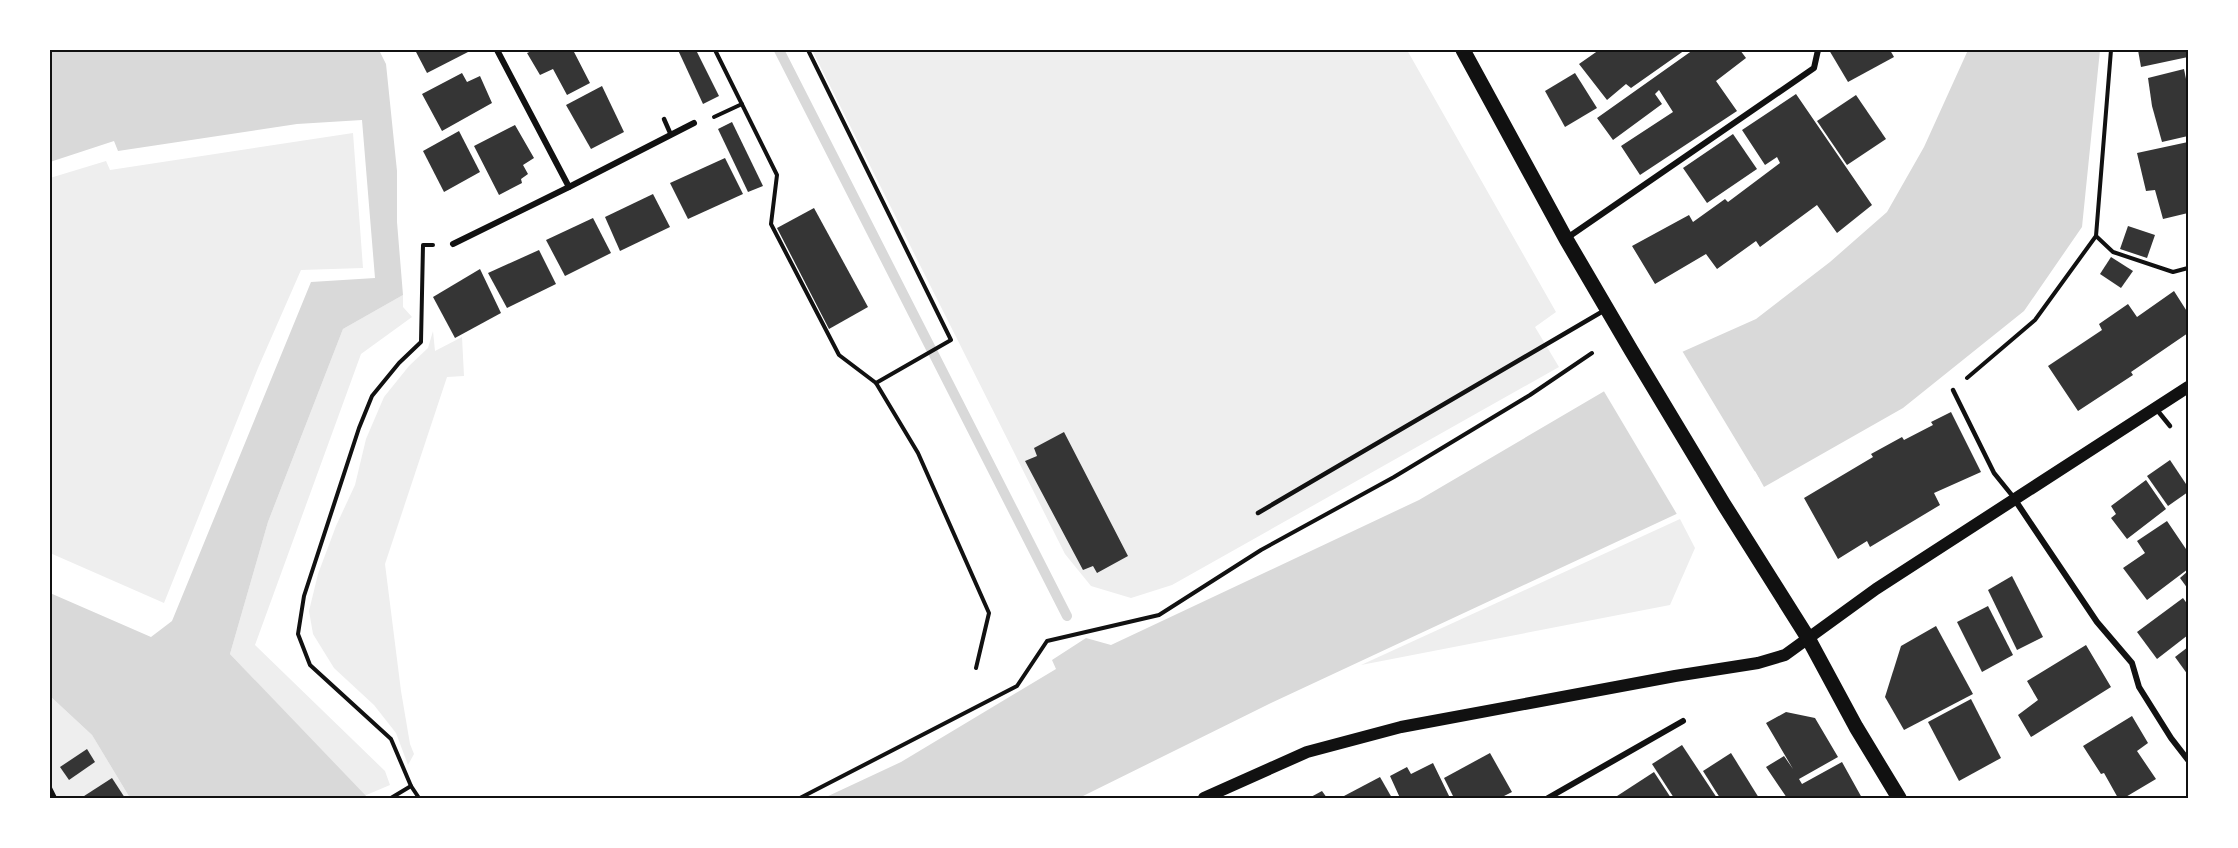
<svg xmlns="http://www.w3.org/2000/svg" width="2238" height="848" viewBox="0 0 2238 848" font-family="'PT Sans',sans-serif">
	<rect width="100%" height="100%" fill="#fff"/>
	<g fill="#eee">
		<polygon points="812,50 1407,50 1556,312 1535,327 1559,367 1172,585 1131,598 1091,586 1065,554"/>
		<polygon points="353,133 363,268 301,270 258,368 164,603 50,553 50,178 106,161 110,170"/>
		<polygon points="403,295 403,307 412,317 361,354 255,645 385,771 390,785 364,796 230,654 268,522 343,329"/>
		<polygon points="433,331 435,351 462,337 464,376 447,377 385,564 401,691 410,744 414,754 408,765 396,733 374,705 334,668 313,634 309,611 318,574 336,526 355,485 366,439 384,397 409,366 428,348"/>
		<polygon points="1680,519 1695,548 1670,605 1361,665"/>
		<polygon points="50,696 92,735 130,798 50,798"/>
	</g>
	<g fill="#d9d9d9">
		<polygon points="50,50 379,50 386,64 397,171 397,222 403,295 343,329 268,522 230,654 368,798 130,798 92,735 50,696 50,593 151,637 172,621 311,282 375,278 362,120 297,124 118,151 114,141 50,162"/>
		<polygon points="1968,50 2100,50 2082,227 2024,311 1903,408 1764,487 1755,471 1685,510 1271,703 1079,798 824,798 901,762 1056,669 1052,660 1086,638 1111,645 1419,500 1637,372 1756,319 1830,262 1887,212 1924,147"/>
	</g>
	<polygon fill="#fff" points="1681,349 1760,480 1758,482 1753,475 1678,516 1602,388 1635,369"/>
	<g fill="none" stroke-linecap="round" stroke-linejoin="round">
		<polyline stroke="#d9d9d9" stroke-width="10" points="779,50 1067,616"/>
	</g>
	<g fill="#353535">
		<polygon points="415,50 466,50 468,52 427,73"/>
		<polygon points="534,50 573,50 590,83 567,95 553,69 540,75 527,53"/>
		<polygon points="678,50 696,50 719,96 703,104"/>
		<polygon points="1599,50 1685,50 1631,88 1626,84 1607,100 1579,64"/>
		<polygon points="1693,50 1740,50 1746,58 1716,81 1737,111 1640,175 1621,146 1673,112 1659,90 1655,94 1662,104 1613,140 1597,118"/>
		<polygon points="1829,50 1890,50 1894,57 1848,82"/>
		<polygon points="2138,50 2188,50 2188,57 2141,67"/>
		<polygon points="2184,69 2188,89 2188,136 2162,142 2152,106 2148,78"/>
		<polygon points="462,73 467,82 480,76 492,103 442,131 422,94"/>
		<polygon points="1575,73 1597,108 1565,127 1545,91"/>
		<polygon points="602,86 624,132 591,149 566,105"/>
		<polygon points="1796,94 1872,205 1837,233 1817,205 1760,247 1756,241 1717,269 1706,254 1655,284 1632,246 1689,215 1693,222 1725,199 1728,202 1780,163 1777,157 1765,165 1742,130"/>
		<polygon points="1856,95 1886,139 1847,165 1817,121"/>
		<polygon points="732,122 763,186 748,192 718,129"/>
		<polygon points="515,125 534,158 523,165 528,174 521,179 522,183 499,195 474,146"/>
		<polygon points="459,131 480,172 444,192 423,151"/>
		<polygon points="1733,134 1757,169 1707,203 1683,168"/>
		<polygon points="2188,142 2188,213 2163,219 2155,190 2146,191 2137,153"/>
		<polygon points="725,158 743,194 688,219 670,183"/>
		<polygon points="653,194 670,227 620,251 605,217"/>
		<polygon points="814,208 868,307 829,329 777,228"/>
		<polygon points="593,218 611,253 565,276 546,240"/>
		<polygon points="2128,226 2155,235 2147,258 2120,249"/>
		<polygon points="539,250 556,284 507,308 488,273"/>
		<polygon points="2111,257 2133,271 2121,288 2100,274"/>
		<polygon points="480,269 501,313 455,338 433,297"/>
		<polygon points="2174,291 2188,313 2188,333 2131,372 2133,375 2078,411 2048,366 2102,330 2099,324 2128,304 2137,317"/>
		<polygon points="1951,412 1981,472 1934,493 1940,505 1870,547 1867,541 1838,559 1804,498 1873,457 1871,454 1902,437 1904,440 1933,425 1931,422"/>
		<polygon points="1064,432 1128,556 1097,573 1093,566 1083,570 1025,461 1037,456 1034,448"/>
		<polygon points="2170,460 2188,487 2188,492 2168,506 2147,476"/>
		<polygon points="2146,480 2166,509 2127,539 2111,518 2116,514 2111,506"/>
		<polygon points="2167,521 2188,552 2188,569 2147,600 2123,568 2145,553 2137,541"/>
		<polygon points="2188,571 2188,589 2180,578"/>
		<polygon points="2012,576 2043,637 2017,650 1988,590"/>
		<polygon points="2183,598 2188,605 2188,635 2157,659 2137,632"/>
		<polygon points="1988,606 2013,655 1982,672 1957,622"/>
		<polygon points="1936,626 1973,694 1904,730 1885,697 1901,646"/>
		<polygon points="2086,645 2111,687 2031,737 2018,715 2038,700 2027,681"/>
		<polygon points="2188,647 2188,675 2175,657"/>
		<polygon points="1971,699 2001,758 1959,781 1928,722"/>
		<polygon points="1786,712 1815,718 1838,757 1799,779 1802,784 1842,762 1862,798 1787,798 1766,767 1784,756 1793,769 1766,723"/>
		<polygon points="2132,716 2148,743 2137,751 2156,779 2124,798 2118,798 2104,773 2101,774 2083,746"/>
		<polygon points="1682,745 1717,798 1674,798 1652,764"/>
		<polygon points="87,749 95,762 69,780 60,767"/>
		<polygon points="1490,753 1512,792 1500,798 1454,798 1444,778"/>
		<polygon points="1731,753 1759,798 1720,798 1703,771"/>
		<polygon points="1433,763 1450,798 1400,798 1390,776 1407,767 1411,774"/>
		<polygon points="1654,772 1671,798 1614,798"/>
		<polygon points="1380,777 1392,798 1345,798 1344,796"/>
		<polygon points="112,778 125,798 81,798"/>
		<polygon points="1322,791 1327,798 1309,798"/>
	</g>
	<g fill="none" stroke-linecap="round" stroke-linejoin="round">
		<g stroke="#111" stroke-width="4">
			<polyline points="715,50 777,175 771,224 839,355 876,383 918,453 989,613 976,668"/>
			<polyline points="808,50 951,340 876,383"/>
			<polyline points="714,117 742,104"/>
			<polyline points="2096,236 2113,252 2173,272 2188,268"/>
			<polyline points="1967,378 2035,320 2096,236 2111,50"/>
			<polyline points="411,786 391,739 310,665 298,634 304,596 359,428 372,396 399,363 421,342 423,245 433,245"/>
			<polyline points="50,788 55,798"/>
			<polyline points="391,798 411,786 419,798"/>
			<polyline points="800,798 1017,686 1047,641 1159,615 1261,550 1394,477 1530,395 1592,353"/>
		</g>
		<g stroke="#111" stroke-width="4.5">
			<polyline points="664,119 671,135"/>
			<polyline points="1953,390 1994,473 2015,499"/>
			<polyline points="2157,410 2170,426"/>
			<polyline points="1258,513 1605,310"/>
		</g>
		<g stroke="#111" stroke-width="6">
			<polyline points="569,187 694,123"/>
			<polyline points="1567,238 1814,68 1818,50"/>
			<polyline points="453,244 569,187 497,50"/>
			<polyline points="2015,500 2097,622 2132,663 2139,687 2171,738 2188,760"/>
			<polyline points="1548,798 1683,721"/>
		</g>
		<polyline stroke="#111" stroke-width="12" points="1204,798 1307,752 1401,727 1675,676 1758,663 1785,655 1876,589 2188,387"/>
		<polyline stroke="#111" stroke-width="15" points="1463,50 1566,239 1631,350 1723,503 1808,638 1856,727 1899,798"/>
	</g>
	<rect width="2238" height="848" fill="none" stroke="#ffffff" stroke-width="102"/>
	<rect x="51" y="51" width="2136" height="746" fill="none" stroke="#111" stroke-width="2"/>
</svg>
